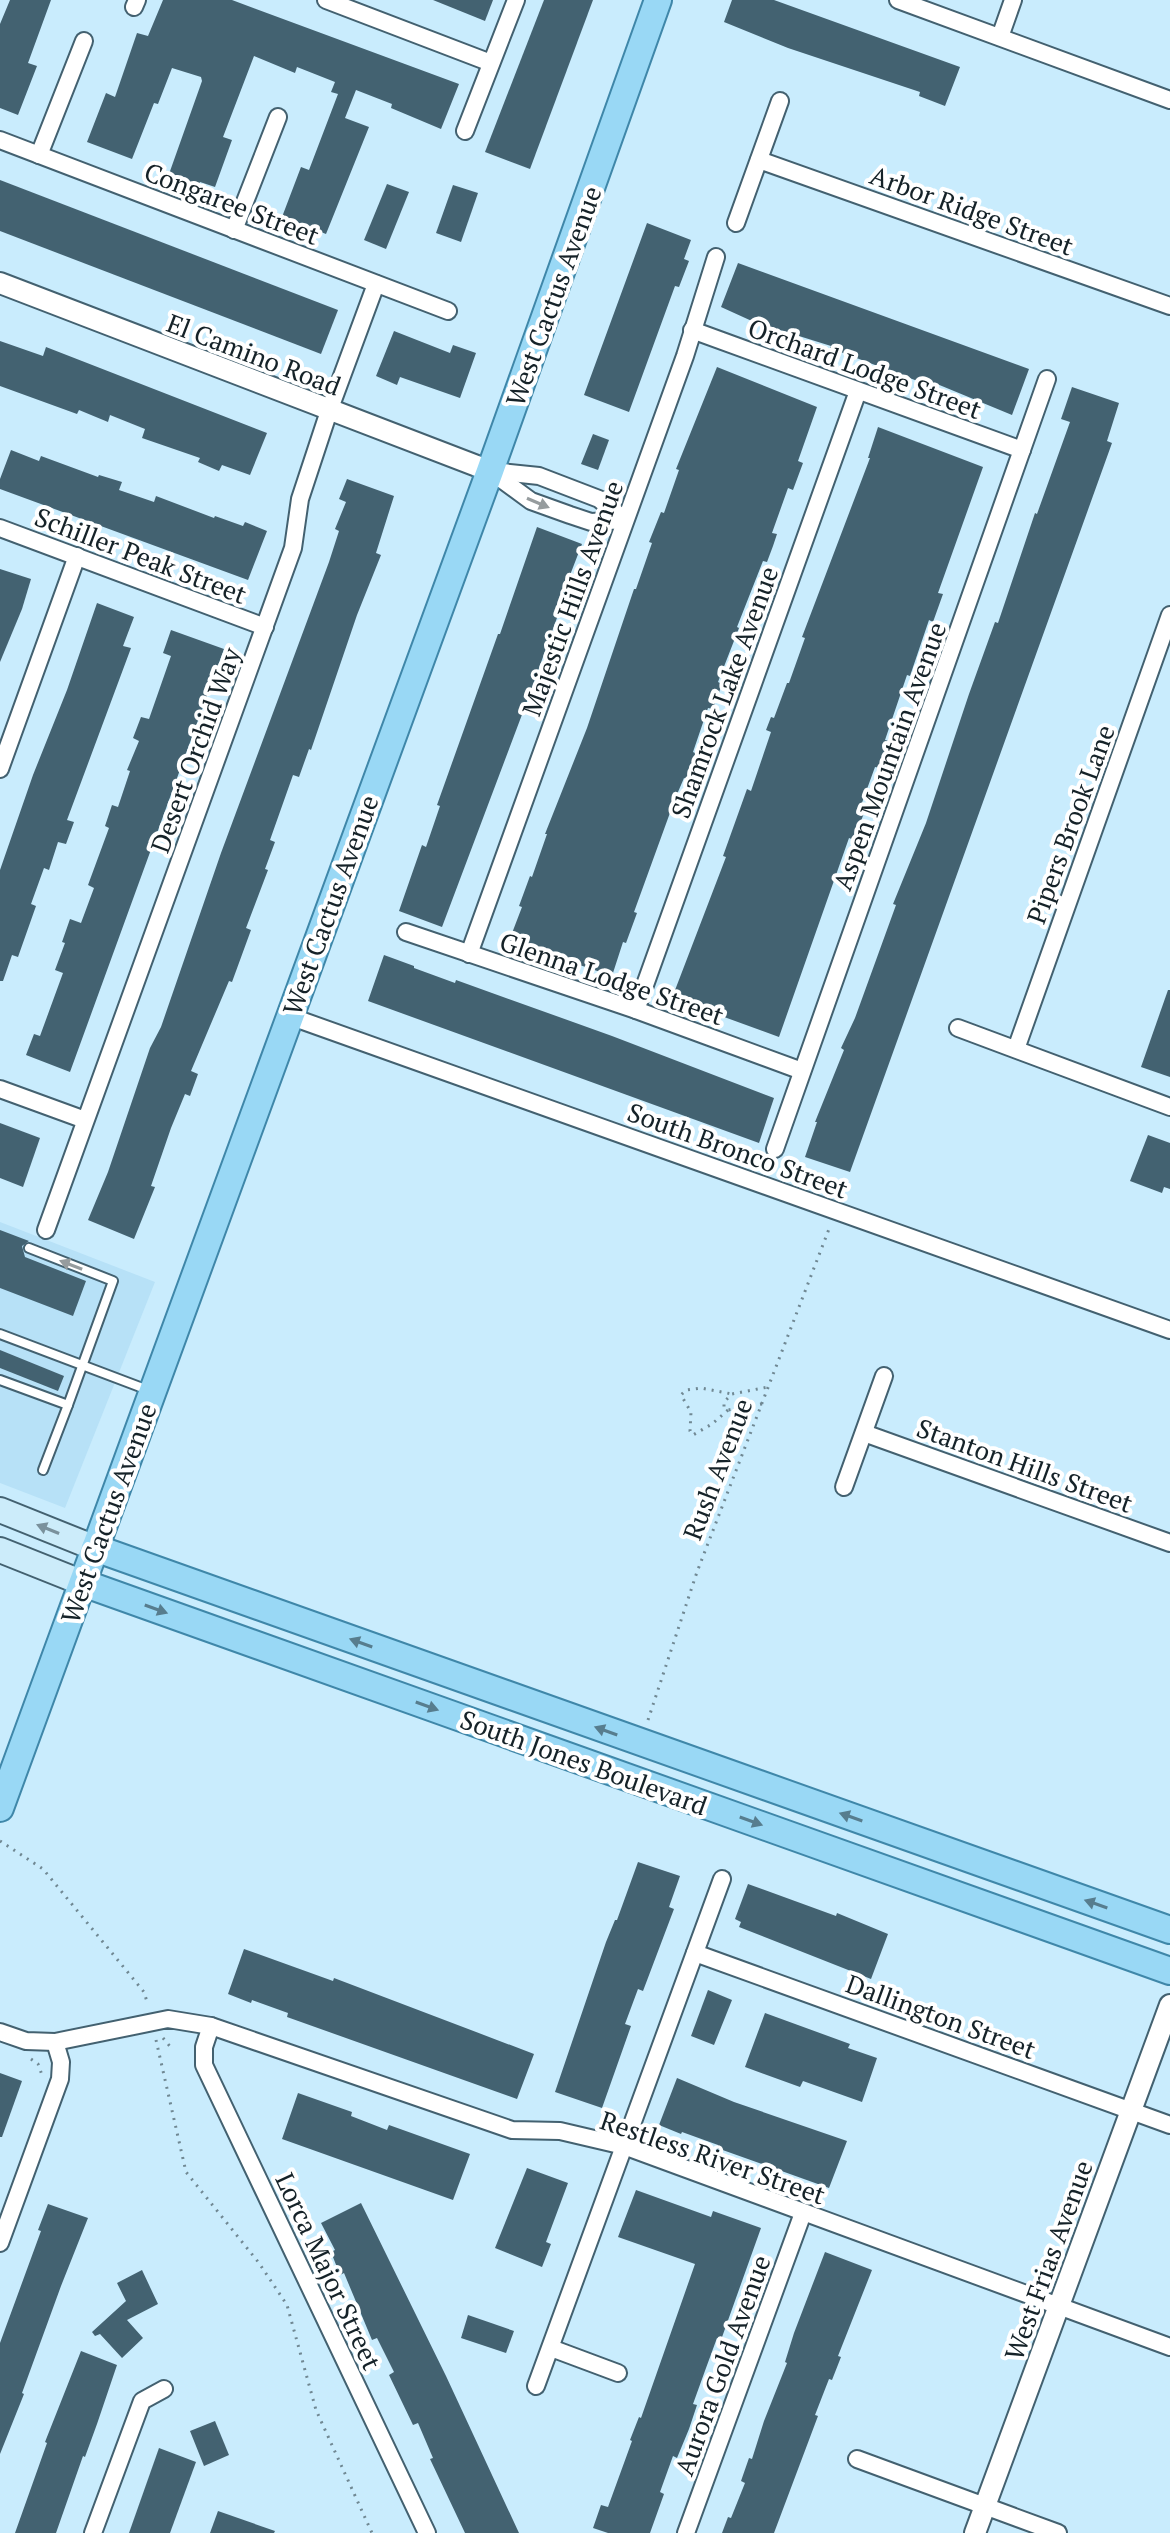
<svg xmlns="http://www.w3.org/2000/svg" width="1170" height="2533" viewBox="0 0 1170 2533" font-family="'PT Serif',serif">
	<rect width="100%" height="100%" fill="#c9ecfd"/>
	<polygon fill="#b7e1f7" points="0,1222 155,1282 65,1508 0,1483"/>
	<g fill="#436271">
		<polygon points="10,0 51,0 28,63 37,66 18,115 0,108 0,24"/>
		<polygon points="163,0 232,0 459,84 441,129 391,108 392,104 356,90 345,118 369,127 326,234 282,217 301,167 309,170 338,94 331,92 335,82 297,67 295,73 254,56 223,137 232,140 215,187 200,182 198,186 169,174 202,81 201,77 172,68 158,104 154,103 132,159 87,142 106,93 115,97 137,33 148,36"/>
		<polygon points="433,0 493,0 485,21"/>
		<polygon points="544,0 593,0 530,169 485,152"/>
		<polygon points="732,0 774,0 960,67 945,106 919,96 920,92 788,48 724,22"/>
		<polygon points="0,180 338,310 321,354 0,231"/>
		<polygon points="387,184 409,192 386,249 364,240"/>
		<polygon points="453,185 478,193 461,242 436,233"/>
		<polygon points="647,223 691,240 684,259 689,261 679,287 675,286 629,412 584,395"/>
		<polygon points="738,263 1029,369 1012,415 937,384 936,388 830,348 831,346 754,322 721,307"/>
		<polygon points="394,331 450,353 453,345 476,353 460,398 400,377 397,385 376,376"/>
		<polygon points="0,341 43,356 46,347 267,433 250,475 222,465 219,471 198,462 200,458 142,438 145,429 110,415 108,422 79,410 77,414 0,386"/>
		<polygon points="717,367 817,407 798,461 803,463 793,490 788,488 772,533 777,534 773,546 767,562 763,561 737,627 739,628 718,682 722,684 713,709 708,708 693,752 697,754 689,780 684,778 675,799 634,912 637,913 626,943 623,942 612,976 509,941 522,907 519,906 530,876 532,877 547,834 545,834 587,728 634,589 636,589 652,543 649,542 661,512 664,513 679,470 676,469"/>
		<polygon points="1072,387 1119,403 1107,441 1112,443 850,1172 805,1157 817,1122 815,1122 844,1050 841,1048 855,1018 896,905 893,904 926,823 969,694 995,622 998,623 1035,513 1037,514 1070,422 1061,419"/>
		<polygon points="878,427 983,467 938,593 943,594 933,622 929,620 910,676 907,675 885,740 889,741 880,768 875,767 859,811 864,813 854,840 849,838 779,1037 672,998 726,857 723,856 747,789 751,791 771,732 766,730 771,717 774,718 787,683 789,683 805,638 802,637 870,458 868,458"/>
		<polygon points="593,434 609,440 598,470 581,464"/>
		<polygon points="11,450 39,461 41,456 98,477 99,475 122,482 119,490 154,502 156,496 214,518 215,516 243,526 245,522 267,531 248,580 0,489 0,479"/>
		<polygon points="347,479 394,496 376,553 381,555 357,615 311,750 309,749 299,777 293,775 270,840 275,842 265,869 268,870 246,928 251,930 232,982 229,981 191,1071 198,1074 190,1096 185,1094 171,1128 151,1186 155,1187 134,1239 88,1220 108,1172 150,1048 161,1027 221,853 329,562 339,531 335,529 346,502 339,499"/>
		<polygon points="537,527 582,544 555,614 558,615 529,696 442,927 399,911 422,845 426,847 440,806 437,805 498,634 500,634"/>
		<polygon points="0,569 31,579 22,609 0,662"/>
		<polygon points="97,603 134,617 123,646 131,648 67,820 74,822 66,844 58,842 49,870 44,868 31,904 36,906 18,957 12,955 3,981 0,981 0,870 33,775 67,690"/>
		<polygon points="171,630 224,649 70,1072 26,1055 34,1034 40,1036 63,973 55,970 65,943 62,942 70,919 81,923 94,888 88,885 109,828 105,826 112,805 118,807 130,771 127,770 139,741 133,738 141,717 149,719 171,656 163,653"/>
		<polygon points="384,955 414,966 414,968 455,983 456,980 612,1036 774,1098 759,1143 368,1001"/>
		<polygon points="1168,990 1170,990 1170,1077 1141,1067"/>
		<polygon points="0,1123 40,1138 23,1187 0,1178"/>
		<polygon points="1148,1135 1170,1143 1170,1189 1164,1187 1162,1193 1130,1181"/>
		<polygon points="0,1230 29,1241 22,1246 25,1257 86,1281 73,1316 0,1288"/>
		<polygon points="0,1350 64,1376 58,1391 0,1368"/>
		<polygon points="638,1862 680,1876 669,1907 674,1909 643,1991 638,1989 625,2024 631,2026 602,2108 555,2092 606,1942 615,1920 617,1920"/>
		<polygon points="748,1884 836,1916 837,1913 888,1934 871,1979 739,1927 741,1922 735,1919"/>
		<polygon points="244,1949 333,1981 334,1978 534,2054 517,2099 287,2017 288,2013 252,2000 251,2003 228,1994"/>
		<polygon points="708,1990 732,2000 714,2045 691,2036"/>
		<polygon points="765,2013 850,2044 848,2048 877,2058 862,2102 803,2081 800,2087 745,2067"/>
		<polygon points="0,2073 22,2081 2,2137 0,2137"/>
		<polygon points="677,2078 734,2102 847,2141 829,2188 717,2148 718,2145 682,2132 681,2134 659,2125"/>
		<polygon points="298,2093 352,2112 351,2116 387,2130 389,2125 470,2154 453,2200 282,2139"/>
		<polygon points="527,2168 568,2183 546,2242 551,2244 542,2267 495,2248"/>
		<polygon points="636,2190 711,2217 713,2211 761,2228 721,2340 717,2338 706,2368 693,2404 697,2405 689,2429 677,2458 673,2456 660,2492 664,2494 650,2533 608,2533 593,2528 601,2505 608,2507 632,2441 630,2440 639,2417 641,2418 695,2264 618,2237"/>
		<polygon points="361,2203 446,2376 519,2533 465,2533 430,2459 433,2458 418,2423 413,2425 389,2375 394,2372 377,2338 372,2340 344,2273 340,2275 331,2252 335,2250 321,2223"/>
		<polygon points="48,2204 88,2218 61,2286 22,2393 24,2394 0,2454 0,2343 41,2231 38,2230"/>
		<polygon points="825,2252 872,2270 838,2356 841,2357 832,2380 829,2379 815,2415 818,2416 774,2533 722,2533 728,2517 731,2518 745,2483 741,2481 749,2458 752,2459 764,2421 787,2363 785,2362 794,2333"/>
		<polygon points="142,2270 158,2304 127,2320 143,2338 122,2358 100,2334 95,2336 92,2332 126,2301 117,2283"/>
		<polygon points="468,2315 514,2331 506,2353 461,2338"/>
		<polygon points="81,2351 117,2365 97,2424 85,2457 83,2456 56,2533 15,2533 47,2443 45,2442"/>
		<polygon points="215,2421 229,2455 204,2466 190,2431"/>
		<polygon points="159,2448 196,2462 170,2533 129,2533"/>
		<polygon points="218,2511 275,2531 274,2533 210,2533"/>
	</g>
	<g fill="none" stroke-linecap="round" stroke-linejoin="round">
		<defs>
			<g id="service">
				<polyline points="0,1334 148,1390"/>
				<polyline points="0,1380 68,1405 113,1281 29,1248"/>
				<polyline points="43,1470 68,1405"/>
			</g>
			<g id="minor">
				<polyline points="326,0 491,63"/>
				<polyline points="898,0 1170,100"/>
				<polyline points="134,7 137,0"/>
				<polyline points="1000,37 1013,0"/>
				<polyline points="465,131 516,0"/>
				<polyline points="0,140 448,311"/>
				<polyline points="39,155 84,41"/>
				<polyline points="759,160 1170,306"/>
				<polyline points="736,223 780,101"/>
				<polyline points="234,230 278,117"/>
				<polyline points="692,330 1022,450"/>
				<polyline points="490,471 531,501 570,515 591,522 625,520"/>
				<polyline points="492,471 539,476 599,499 625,520"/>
				<polyline points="0,528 265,627"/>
				<polyline points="0,769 77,556"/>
				<polyline points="406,932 636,1010 802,1071"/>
				<polyline points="469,954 685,356 716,257"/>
				<polyline points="636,1010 858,391"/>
				<polyline points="289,1016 1170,1330"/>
				<polyline points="958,1028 1170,1107"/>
				<polyline points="1016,1049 1170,615"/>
				<polyline points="0,1089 85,1120"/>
				<polyline points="775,1149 1047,379"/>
				<polyline points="46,1230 293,548 300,499 329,411 376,284"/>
				<polyline points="864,1433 1170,1543"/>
				<polyline points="844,1487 884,1376"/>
				<polyline points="695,1953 1170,2125"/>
				<polyline points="211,2026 204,2047 204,2065 427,2533"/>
				<polyline points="0,2032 26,2041 55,2042 168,2019 211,2026 512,2130 560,2131 624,2146 1170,2347"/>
				<polyline points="0,2243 60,2079 61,2062 55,2042"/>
				<polyline points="551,2348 618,2373"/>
				<polyline points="536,2386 722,1879"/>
				<polyline points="857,2459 1058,2533"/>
				<polyline points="93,2533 142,2401 164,2389"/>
				<polyline points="686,2533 803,2213"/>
			</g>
			<g id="tertiary">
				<polyline points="0,283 490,471"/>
				<polyline points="975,2533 1170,2005"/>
			</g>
			<g id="secondary">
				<polyline points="0,1510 95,1548"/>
				<polyline points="0,1550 83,1583"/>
			</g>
			<g id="primary">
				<polyline points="95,1548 1170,1930"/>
				<polyline points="83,1583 1170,1971"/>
				<polyline points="0,1808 490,471 658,0"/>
			</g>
		</defs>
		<use href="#service" stroke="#436170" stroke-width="12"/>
		<use href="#minor" stroke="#436170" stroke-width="20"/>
		<use href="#tertiary" stroke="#436170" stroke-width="24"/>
		<use href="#secondary" stroke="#436170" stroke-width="28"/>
		<use href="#primary" stroke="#3f87a9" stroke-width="30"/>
		<g stroke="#708893" stroke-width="3" stroke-dasharray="2 6" stroke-linecap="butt">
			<polyline points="762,1404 728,1410 724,1407 724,1402 732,1394 768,1387"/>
			<polyline points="728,1410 712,1424 693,1435 690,1431 691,1412 681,1395 686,1390 701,1388 732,1394"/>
			<polyline points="648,1720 697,1572 829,1229"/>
			<polyline points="0,1841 43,1869 144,1992 148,2005"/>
			<polyline points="163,2038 173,2050"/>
			<polyline points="156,2040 186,2172 259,2263 287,2305 316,2410 372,2533"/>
			<polyline points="31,2059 38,2064 42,2075"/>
		</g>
		<use href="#service" stroke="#fff" stroke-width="8"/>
		<use href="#minor" stroke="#fff" stroke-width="16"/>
		<use href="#tertiary" stroke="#fff" stroke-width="20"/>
		<use href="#secondary" stroke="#ccecfa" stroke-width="24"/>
		<use href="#primary" stroke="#99d8f5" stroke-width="26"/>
	</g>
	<defs><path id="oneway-solid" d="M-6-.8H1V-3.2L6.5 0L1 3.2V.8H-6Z" transform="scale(2)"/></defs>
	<g fill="#969c9e">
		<use href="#oneway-solid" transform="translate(538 503) rotate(23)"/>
		<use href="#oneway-solid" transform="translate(71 1265) rotate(-159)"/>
	</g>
	<use fill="#7a919c" href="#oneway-solid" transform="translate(48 1529) rotate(-158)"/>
	<g fill="#577d8e">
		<use href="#oneway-solid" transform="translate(156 1609) rotate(20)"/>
		<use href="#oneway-solid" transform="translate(361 1643) rotate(-160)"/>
		<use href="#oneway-solid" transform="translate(427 1706) rotate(20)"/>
		<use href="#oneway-solid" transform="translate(606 1731) rotate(-160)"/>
		<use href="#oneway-solid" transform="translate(851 1817) rotate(-161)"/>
		<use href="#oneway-solid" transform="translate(751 1821) rotate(20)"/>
		<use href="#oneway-solid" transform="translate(1096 1904) rotate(-161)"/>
	</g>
	<g text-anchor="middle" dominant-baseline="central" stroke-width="8" stroke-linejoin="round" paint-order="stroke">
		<g font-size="26" fill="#152228" stroke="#fff">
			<text transform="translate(232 203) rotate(21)">Congaree Street</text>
			<text transform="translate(972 210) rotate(20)">Arbor Ridge Street</text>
			<text transform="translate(553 296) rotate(-70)">West Cactus Avenue</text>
			<text transform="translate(254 354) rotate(21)">El Camino Road</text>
			<text transform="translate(865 368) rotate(20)">Orchard Lodge Street</text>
			<text transform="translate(141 555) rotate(21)">Schiller Peak Street</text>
			<text transform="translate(572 598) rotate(-70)">Majestic Hills Avenue</text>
			<text transform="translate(724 692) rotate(-70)">Shamrock Lake Avenue</text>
			<text transform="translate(195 750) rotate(-70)">Desert Orchid Way</text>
			<text transform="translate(889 756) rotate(-70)">Aspen Mountain Avenue</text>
			<text transform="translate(1070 824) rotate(-70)">Pipers Brook Lane</text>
			<text transform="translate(330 905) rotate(-70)">West Cactus Avenue</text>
			<text transform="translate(612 978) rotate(19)">Glenna Lodge Street</text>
			<text transform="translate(738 1150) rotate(20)">South Bronco Street</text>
			<text transform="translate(1025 1465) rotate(20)">Stanton Hills Street</text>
			<text transform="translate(717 1469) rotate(-69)">Rush Avenue</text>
			<text transform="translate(108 1513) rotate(-70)">West Cactus Avenue</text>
			<text transform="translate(584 1762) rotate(20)">South Jones Boulevard</text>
			<text transform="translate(941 2016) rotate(20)">Dallington Street</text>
			<text transform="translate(713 2157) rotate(19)">Restless River Street</text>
			<text transform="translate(1048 2260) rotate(-70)">West Frias Avenue</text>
			<text transform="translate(329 2271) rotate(65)">Lorca Major Street</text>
			<text transform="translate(722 2365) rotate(-70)">Aurora Gold Avenue</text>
		</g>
	</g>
</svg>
